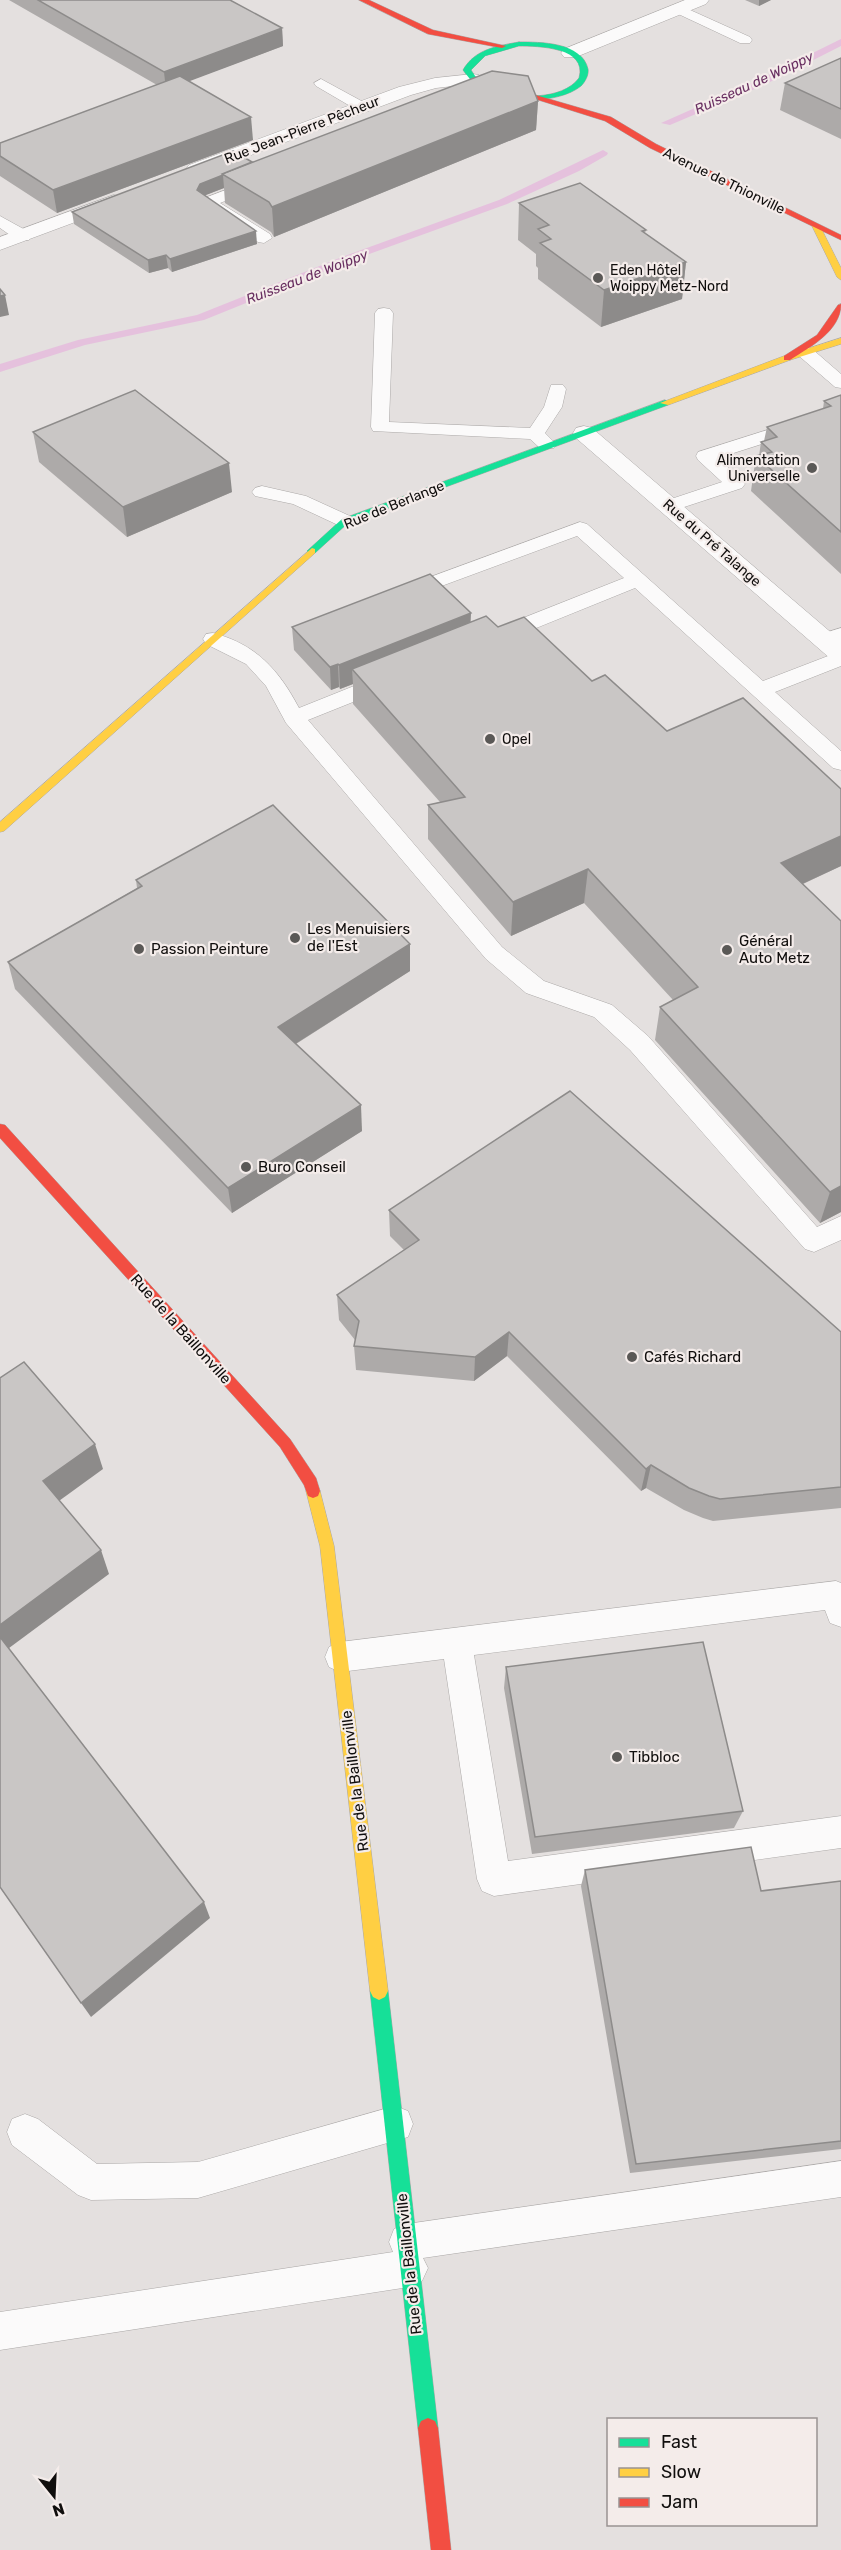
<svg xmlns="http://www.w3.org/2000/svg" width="841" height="2550" viewBox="0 0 841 2550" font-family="Rubik,sans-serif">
	<rect width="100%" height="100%" fill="#e4e0df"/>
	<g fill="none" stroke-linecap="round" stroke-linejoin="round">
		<g fill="#e5c1dd" fill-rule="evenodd">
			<polygon points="841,39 841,46 764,85 670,125 661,123 756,81"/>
			<polygon points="603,150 608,153 607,155 579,171 507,204 350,261 204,320 85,345 0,372 0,364 78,340 197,315 342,257 499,200"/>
		</g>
		<defs>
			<g id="lane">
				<polygon points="679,5 750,37 752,40 750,43 740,43 674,12 672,9 674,6"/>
				<polygon points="321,79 367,104 370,107 362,112 357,110 316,86 314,83"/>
				<polygon points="257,178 265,183 263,186 220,203 270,234 272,238 264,243 258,242 200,202 202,199"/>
				<polygon points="0,216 29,232 31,236 29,240 17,240 0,228"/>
				<polygon points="384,308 390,309 393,313 389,422 530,428 544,407 551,385 563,385 566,389 562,407 545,433 556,444 554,448 540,448 530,439 373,431 371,427 375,313 378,309"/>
				<polygon points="805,347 811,348 841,374 841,388 835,387 799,356 796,352 799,348"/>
				<polygon points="799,420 806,422 808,426 806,430 718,458 742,480 745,484 742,488 669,512 662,510 659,506 662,502 722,482 698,460 696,456 698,452"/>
				<polygon points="262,486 306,496 352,517 355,521 352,525 338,525 293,504 255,496 252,492 255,488"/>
				<polygon points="580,522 587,524 763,681 841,651 841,666 775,692 841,751 841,770 833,768 635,588 504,641 497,642 490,641 487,636 490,631 624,578 577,536 409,598 402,600 395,598 392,594 395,590"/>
				<polygon points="841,628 841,641 825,647 818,645 815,640 818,635"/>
				<path d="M213,633C256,644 279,670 299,708L379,676L386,674L393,676L396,681L393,686L308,720L502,947L544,981L612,1005L648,1036L817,1227L841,1216V1240L814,1252L805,1249L630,1050L594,1017L526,993L486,959L286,723L266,686L246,664L206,644L203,639L206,634Z"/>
				<polygon points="836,1581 841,1583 841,1627 830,1623 825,1610 474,1655 508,1861 841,1816 841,1848 494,1896 482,1891 477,1879 444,1659 340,1672 329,1667 325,1657 329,1647 340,1642"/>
				<polygon points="395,2106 408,2111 413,2124 408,2137 198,2198 91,2200 78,2195 12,2145 7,2132 12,2119 25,2114 38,2119 97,2164 198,2162"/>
				<polygon points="841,2161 841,2197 423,2258 428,2268 422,2281 409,2287 0,2350 0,2312 393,2252 389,2242 394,2229 407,2224"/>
			</g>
			<g id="street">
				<polygon points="685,0 709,0 706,4 576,57 564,57 561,53 564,49"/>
				<polygon points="473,74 479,75 482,79 479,83 436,88 411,95 203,173 189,173 186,169 189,165 399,87 435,78"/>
				<polygon points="114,195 121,197 124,201 121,205 0,250 0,237"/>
				<polygon points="584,426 592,428 841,641 841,662 832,660 576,438 573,433 576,428"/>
			</g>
			<g id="fast">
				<path d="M519,42C540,42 582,42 588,69C589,75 585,82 581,86C559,104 506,104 482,90C474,85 469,78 463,70C475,49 497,46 519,42ZM519,46C538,46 588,47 579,78C562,101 515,99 491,88C482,84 476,78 471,70L485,56Z"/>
				<polygon points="665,400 670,403 668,405 348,523 315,553 309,553 307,551 342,519"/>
				<polygon points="379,1982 385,1985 388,1991 438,2428 435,2435 428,2438 421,2435 418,2428 370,1991 373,1985"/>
			</g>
			<g id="slow">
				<polygon points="813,224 820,226 841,268 841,280 837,277 812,226"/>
				<polygon points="841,338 841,344 790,360 668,405 660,403 784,356"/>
				<polygon points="312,548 315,549 315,553 4,831 0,832 0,822"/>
				<polygon points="313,1484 318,1486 320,1491 334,1546 388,1991 385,1997 379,2000 373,1997 370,1991 320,1546 306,1491 308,1486"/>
			</g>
			<g id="jam">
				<polygon points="359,0 369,0 433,30 506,46 502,48 428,34"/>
				<polygon points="532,94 611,117 656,144 841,235 841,240 650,148 605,121 532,98"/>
				<path d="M841,304C841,331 810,347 790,360H784V356L817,335L838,305Z"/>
				<polygon points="0,1124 5,1125 290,1439 316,1478 320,1491 318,1496 313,1498 308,1496 304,1485 280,1447 0,1138"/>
				<polygon points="428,2418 435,2421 438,2428 451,2550 431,2550 418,2428 421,2421"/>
			</g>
		</defs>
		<use href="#lane" stroke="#aba8a7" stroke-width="1"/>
		<use href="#street" stroke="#aba8a7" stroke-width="1"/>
		<use href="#fast" stroke="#aba8a7" stroke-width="1"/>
		<use href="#slow" stroke="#aba8a7" stroke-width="1"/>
		<use href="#jam" stroke="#aba8a7" stroke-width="1"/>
		<use href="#lane" fill="#fbfafa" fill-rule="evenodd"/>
		<use href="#street" fill="#fbfafa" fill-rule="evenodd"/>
		<use href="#fast" fill="#16e098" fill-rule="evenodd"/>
		<use href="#slow" fill="#ffcf43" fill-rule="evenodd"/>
		<use href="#jam" fill="#f24e42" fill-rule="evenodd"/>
	</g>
	<g fill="#adaaa9">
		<polygon points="9,0 230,0 282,28 283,46 188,81 253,140 57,213 0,176 0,143 157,85"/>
		<polygon points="745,0 771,0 759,6"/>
		<polygon points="841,58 841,139 780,110 785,83"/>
		<polygon points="538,101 536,130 274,237 271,232 225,203 224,188 205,195 257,244 172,272 168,268 149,273 74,224 72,212 252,162"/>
		<polygon points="519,203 646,230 645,233 686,262 682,299 601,327 538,279 538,268 536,266 536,254 518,240"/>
		<polygon points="841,395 841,574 751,491 756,456 759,456 761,442 764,441 767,427 823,409 824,401"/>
		<polygon points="33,432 232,492 127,537 39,462"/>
		<polygon points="471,622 498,627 592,681 667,731 841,789 841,866 803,884 841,921 841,1212 820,1223 655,1040 660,1007 673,1000 584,903 511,936 428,839 428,805 440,802 353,704 353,684 340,689 339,687 331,690 294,650 292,627"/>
		<polygon points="136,880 410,971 296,1044 362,1131 232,1213 15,989 8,962 137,888"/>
		<polygon points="389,1210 841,1332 841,1508 713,1521 703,1518 684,1510 646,1488 641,1491 507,1356 474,1381 356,1370 354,1346 355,1340 339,1320 337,1295 404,1250 390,1236"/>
		<polygon points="506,1667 743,1811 734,1828 532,1854 504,1688"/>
		<polygon points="585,1870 761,1891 841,1881 841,2149 630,2173 581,1886"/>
	</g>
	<g fill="#8d8b8a">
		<polygon points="759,0 771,0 759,6"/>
		<polygon points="282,28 283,46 166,90 164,72"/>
		<polygon points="538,101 536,130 274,237 272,207"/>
		<polygon points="251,117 253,140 57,213 53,190"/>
		<polygon points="223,175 224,188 201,197 197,190 200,184"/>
		<polygon points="256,231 257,244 172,272 170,259"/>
		<polygon points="166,255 168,268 149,273 148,260"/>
		<polygon points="686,262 682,299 601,327 604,290"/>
		<polygon points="5,295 9,315 0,317 0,296"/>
		<polygon points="229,463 232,492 127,537 123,507"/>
		<polygon points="471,613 470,637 352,669 353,684 340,689 339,665"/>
		<polygon points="338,664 339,687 331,690 330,667"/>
		<polygon points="841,836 841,866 774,897 781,863"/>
		<polygon points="588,869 584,903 511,936 513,902"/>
		<polygon points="410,944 410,971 281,1053 278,1027"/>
		<polygon points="361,1105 362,1131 232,1213 228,1188"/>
		<polygon points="841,1186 841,1212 820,1223 830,1192"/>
		<polygon points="509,1332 507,1356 474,1381 475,1357"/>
		<polygon points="95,1444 103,1469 52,1506 43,1481"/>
		<polygon points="651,1465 646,1488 641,1491 646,1469"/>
		<polygon points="101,1550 109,1574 5,1651 0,1641 0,1625"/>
		<polygon points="204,1902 210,1918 91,2017 81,2003"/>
	</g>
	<g fill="#c9c6c5" stroke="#8d8b8a" stroke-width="1.5">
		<polygon points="38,0 230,0 282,28 164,72"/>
		<polygon points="841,58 841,109 785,83"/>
		<polygon points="492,71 528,76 538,101 272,207 269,202 222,174"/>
		<polygon points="180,76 251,117 53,190 0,156 0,143"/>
		<polygon points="233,151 252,162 222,174 223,175 200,184 197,190 256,231 170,259 166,255 148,260 72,212"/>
		<polygon points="580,183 646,230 642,231 686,262 604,290 540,243 551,239 538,229 549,225 519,203"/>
		<polygon points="0,289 5,295 0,296"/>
		<polygon points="135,390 229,463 123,507 33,432"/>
		<polygon points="841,395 841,532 756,456 772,452 761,442 777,437 767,427 831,406 824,401"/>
		<polygon points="430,574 471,613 339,665 338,664 330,667 292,627"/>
		<polygon points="486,616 498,627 524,617 592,681 605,675 667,731 743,698 841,789 841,836 781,863 841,921 841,1186 830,1192 660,1007 698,987 588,869 513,902 428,805 465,797 352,669"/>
		<polygon points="273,805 410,944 278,1027 361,1105 228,1188 8,962 142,886 136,880"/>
		<polygon points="570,1091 841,1332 841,1487 720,1499 709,1496 689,1488 651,1465 646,1469 509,1332 475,1357 354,1346 359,1321 337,1295 419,1240 389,1210"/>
		<polygon points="24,1362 95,1444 43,1481 101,1550 0,1625 0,1378"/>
		<polygon points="0,1637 204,1902 81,2003 0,1887"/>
		<polygon points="703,1642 743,1811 535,1837 506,1667"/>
		<polygon points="751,1847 761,1891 841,1881 841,2141 636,2164 585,1870"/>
	</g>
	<g fill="#5a5856" stroke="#f4ecea" stroke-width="2">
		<circle cx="598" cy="278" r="6"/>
		<circle cx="812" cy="468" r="6"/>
		<circle cx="490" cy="739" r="6"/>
		<circle cx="295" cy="938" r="6"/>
		<circle cx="139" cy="949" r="6"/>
		<circle cx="727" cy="950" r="6"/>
		<circle cx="246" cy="1167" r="6"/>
		<circle cx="632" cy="1357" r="6"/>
		<circle cx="617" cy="1757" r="6"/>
	</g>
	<g text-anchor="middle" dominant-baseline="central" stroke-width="4.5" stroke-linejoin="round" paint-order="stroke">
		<g font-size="14" font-style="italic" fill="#692f61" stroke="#f4ecea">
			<text transform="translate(754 83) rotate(-25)">Ruisseau de Woippy</text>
			<text transform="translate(307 277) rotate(-21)">Ruisseau de Woippy</text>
		</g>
		<g font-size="14" fill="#100e0d" stroke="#f4ecea">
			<text transform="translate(302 130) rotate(-21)">Rue Jean-Pierre Pêcheur</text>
			<text transform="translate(724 181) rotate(26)">Avenue de Thionville</text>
			<text transform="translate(394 505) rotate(-22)">Rue de Berlange</text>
			<text transform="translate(712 543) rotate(41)">Rue du Pré Talange</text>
		</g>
		<g font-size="14" fill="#100e0d" stroke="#f4ecea" text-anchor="start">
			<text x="610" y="270">Eden Hôtel<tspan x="610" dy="16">Woippy Metz-Nord</tspan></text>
			<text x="800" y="460" text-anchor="end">Alimentation<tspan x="800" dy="16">Universelle</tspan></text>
			<text x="502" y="739">Opel</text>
		</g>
		<g font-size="15" fill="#100e0d" stroke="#f4ecea" text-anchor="start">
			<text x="307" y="929">Les Menuisiers<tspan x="307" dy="17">de l'Est</tspan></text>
			<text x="739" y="941">Général<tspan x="739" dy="17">Auto Metz</tspan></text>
			<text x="151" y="949">Passion Peinture</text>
			<text x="258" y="1167">Buro Conseil</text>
			<text x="644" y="1357">Cafés Richard</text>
			<text x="629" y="1757">Tibbloc</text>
		</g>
		<g font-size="15" fill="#100e0d" stroke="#f4ecea">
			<text transform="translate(181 1329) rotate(48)">Rue de la Baillonville</text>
			<text transform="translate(355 1781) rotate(-97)">Rue de la Baillonville</text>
			<text transform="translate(409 2264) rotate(-96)">Rue de la Baillonville</text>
		</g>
	</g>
	<rect x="607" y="2418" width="210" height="108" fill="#f4ecea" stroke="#999392" stroke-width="1.5"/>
	<rect x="619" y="2438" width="30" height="9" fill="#16e098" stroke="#999392" stroke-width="1.5"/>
	<text x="661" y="2448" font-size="18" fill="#100e0d">Fast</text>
	<rect x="619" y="2468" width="30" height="9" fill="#ffcf43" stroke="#999392" stroke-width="1.5"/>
	<text x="661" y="2478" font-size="18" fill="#100e0d">Slow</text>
	<rect x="619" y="2498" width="30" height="9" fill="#f24e42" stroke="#999392" stroke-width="1.5"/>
	<text x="661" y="2508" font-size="18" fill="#100e0d">Jam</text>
	<g transform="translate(54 2496) rotate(162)" stroke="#f4ecea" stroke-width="4.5" paint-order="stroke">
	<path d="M0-4.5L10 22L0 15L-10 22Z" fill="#100e0d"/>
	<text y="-9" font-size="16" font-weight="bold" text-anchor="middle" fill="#100e0d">N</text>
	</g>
</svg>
